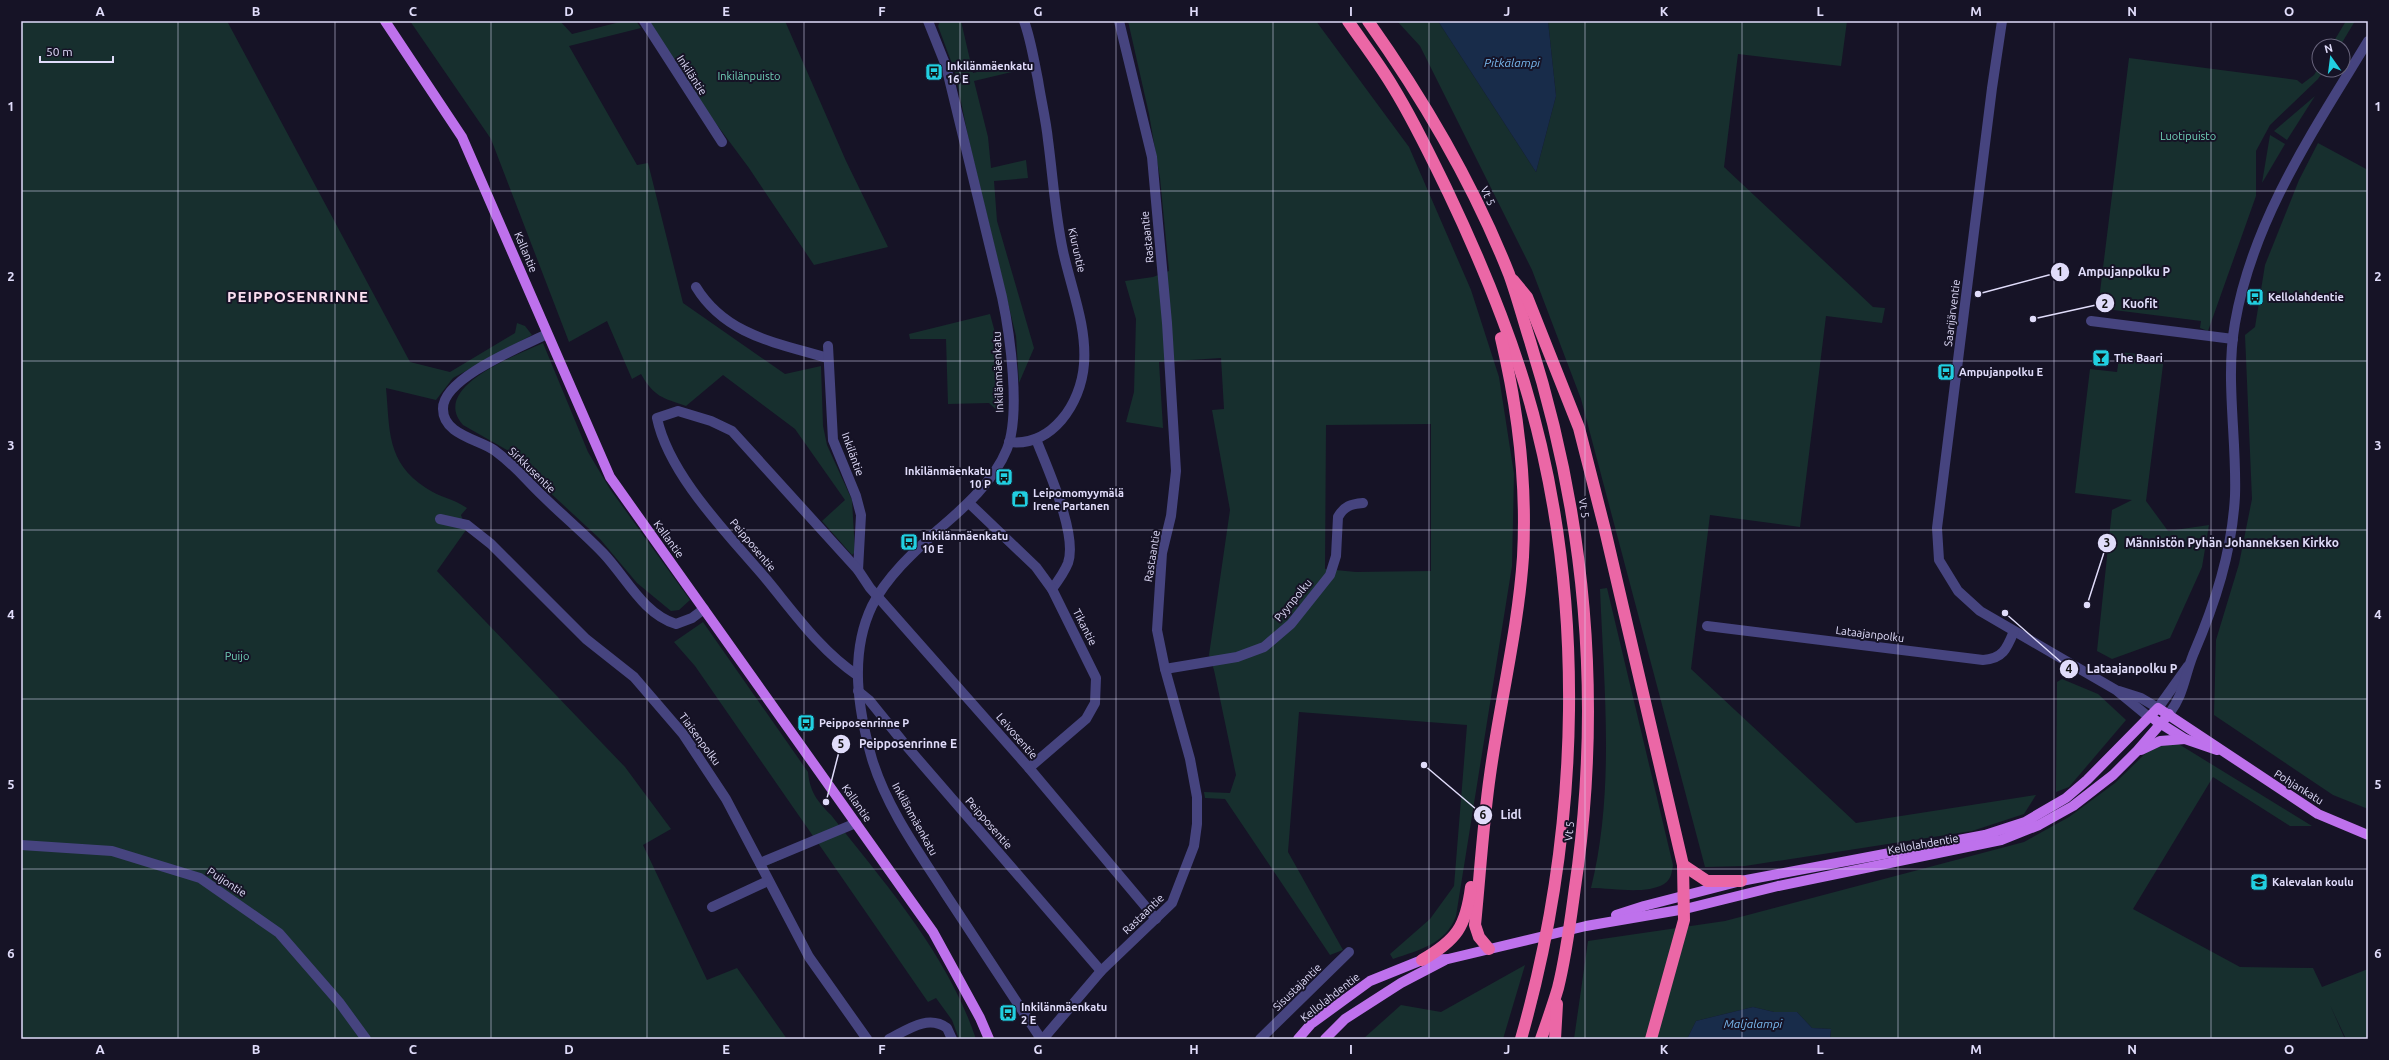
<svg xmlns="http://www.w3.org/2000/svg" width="2389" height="1060" viewBox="0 0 2389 1060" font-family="Ubuntu,sans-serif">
	<rect width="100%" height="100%" fill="#161326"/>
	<g fill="#172f2e" fill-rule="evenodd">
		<path d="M21,21H227L410,362L450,372L515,333L517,323L525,326L532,335L453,378L436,400L386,388C390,430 386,462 426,488C439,497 454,499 467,508L461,515L466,530L437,571L625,767L671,829L643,845L707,980L737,968L787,1039H21Z"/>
		<path d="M410,21H560L572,34L624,21H636L641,28L569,46L637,165L648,163L683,303L785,374L821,366L823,426L827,445L852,500L855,552L852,555L822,521L845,500L795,429L723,375L686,406C663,398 654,397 641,374L632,379L607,321L569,342L491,139Z"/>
		<polygon points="647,21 785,21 846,161 888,247 814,265 749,168 674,67"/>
		<polygon points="940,21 961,21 973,73 1026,60 1028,68 974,81 988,137 991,168 1026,160 1028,178 994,181 997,221 1034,348 1019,383 1016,336 969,141 955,72 938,26"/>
		<path d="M1128,21H1316L1409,147L1471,290L1499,377L1514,474L1512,566L1456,916C1446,944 1419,950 1393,959L1390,954L1430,919L1454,886L1467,725L1299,712L1288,852L1343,950L1330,955L1225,799L1205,798L1204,792L1230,793L1236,775L1214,670L1209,655L1230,510L1212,410L1224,409L1221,358L1159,362L1163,428L1126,422L1134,392L1136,319L1125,281L1153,277L1169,271L1160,178L1149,114ZM1431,424V571L1356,572L1325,569L1326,425Z"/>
		<polygon points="1397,21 1438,21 1536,172 1556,96 1548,21 1847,21 1841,66 1738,54 1724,167 1873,307 1885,308 1882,323 1826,316 1800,527 1710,515 1691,669 1856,823 2036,795 2024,814 1972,831 1745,866 1705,867 1581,399 1532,270 1420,46"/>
		<polygon points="2346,21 2355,21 2340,46 2331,46"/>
		<polygon points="2129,58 2297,80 2302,84 2314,75 2319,67 2319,70 2324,70 2318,79 2270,125 2256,151 2256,196 2208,331 2200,328 2201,321 2098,308"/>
		<polygon points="2315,96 2287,140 2274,131"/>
		<polygon points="2270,135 2285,144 2262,183"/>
		<polygon points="2318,143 2368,170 2368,809 2333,795 2214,715 2216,640 2239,564 2252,499 2245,335 2255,327 2265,265 2299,180"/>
		<polygon points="990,314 997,340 1000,413 989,403 948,404 946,339 910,339 909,334"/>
		<path d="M543,343L588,452L610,489L690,600L679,610L671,611L637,583L600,539L545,488L512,453L463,425C429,387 517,355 543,343Z"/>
		<polygon points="2120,352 2164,357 2146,501 2168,531 2209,525 2202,567 2170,638 2112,659 2097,651 2112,510 2132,500 2075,493 2090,369 2117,372"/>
		<path d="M1607,588L1673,865C1672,872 1671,880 1664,884C1645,895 1613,888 1591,888C1615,791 1604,688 1600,589Z"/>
		<path d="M703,622L808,772C810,792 817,801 831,815C886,885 947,953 976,1039H959L952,1020L936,998L928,1002L818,843L766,866L813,836L695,666L674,642Z"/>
		<polygon points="2062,679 2098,694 2126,720 2069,787 2056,792 2057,682"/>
		<polygon points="2177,743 2312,826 2290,826 2213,777 2133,909 2240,967 2313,968 2322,987 2368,969 2368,1039 2346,1039 2330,1005 2345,1039 1830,1039 1831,1029 1812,1028 1797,1012 1774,1012 1753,1007 1696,1021 1687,1039 1574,1039 1588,941 1725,921 2024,842 2069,817 2115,783 2153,746"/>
		<polygon points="1525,965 1503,1039 1363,1039 1401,1005 1441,1012"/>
	</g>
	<g fill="#182c4a">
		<polygon points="1438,21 1548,21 1556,96 1536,172"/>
		<polygon points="1753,1007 1774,1012 1797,1012 1812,1028 1831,1029 1830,1039 1687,1039 1696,1021"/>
	</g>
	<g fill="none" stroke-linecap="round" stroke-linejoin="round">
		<g stroke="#46447f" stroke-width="10">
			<polyline points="644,21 722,142"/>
			<path d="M928,21L946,66L1002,297C1010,334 1021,414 1007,449C994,481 965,507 939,529C915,551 887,576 872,606C849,654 858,710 872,759C887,808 918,851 945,893C977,942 1009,990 1041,1039"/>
			<polyline points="2002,21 1992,88 1937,528 1939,560 1958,591 1980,611 2116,690 2150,718"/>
			<path d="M696,287C726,336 778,343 828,358"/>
			<polyline points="2091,321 2233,339"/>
			<path d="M547,334C523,346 442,378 443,409C443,434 477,439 494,450C506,459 517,469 527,480C551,506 579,528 603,553C626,577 643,614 676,624L692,618L704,609"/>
			<polyline points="828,346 833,440 856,496 861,515 858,570"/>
			<path d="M1036,439C1047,468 1078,534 1068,563C1064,573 1058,581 1052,589"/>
			<path d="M1009,442C1052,447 1081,404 1084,364C1087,326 1071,288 1063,251C1055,214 1053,177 1048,140C1046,120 1041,100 1038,80C1034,61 1031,40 1024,21"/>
			<polyline points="969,503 1036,567 1052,589 1096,678 1095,703 1086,719 1029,768"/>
			<polyline points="440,519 467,525 491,544 586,639 634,677 683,734 726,799 809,957 867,1039"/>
			<path d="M1707,626L1983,660C2003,659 2007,648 2014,631"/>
			<path d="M1165,669L1237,657L1264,647L1291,624L1330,575L1336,556L1338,517C1344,506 1351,504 1363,503"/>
			<path d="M857,675C821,651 795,614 767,580C730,536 669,476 657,418L678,411L711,421L732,431L858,570L870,588L1029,768L1156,919"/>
			<polyline points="858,691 869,700 903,742 1101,971"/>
			<polyline points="2119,691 2141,698 2158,708 2188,666"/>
			<path d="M2169,714C2184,694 2184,678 2193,655C2215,604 2232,552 2235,496C2237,439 2225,379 2235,323C2253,219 2314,130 2368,41"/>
			<polyline points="21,845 112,851 200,878 279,933 339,1002 366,1039"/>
			<polyline points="760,863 856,823"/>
			<polyline points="712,907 768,881"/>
			<path d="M889,1039C907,1030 928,1014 947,1028L952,1039"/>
			<polyline points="1043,1039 1101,971 1172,903 1194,846 1197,824 1197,797 1190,759 1165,669 1157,630 1162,553 1171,516 1176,471 1167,323 1152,157 1119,21"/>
			<polyline points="1260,1039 1349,952"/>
		</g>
		<g stroke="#be71ec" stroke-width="10">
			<polyline points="385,21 462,137 610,477 933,932 980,1018 989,1039"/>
			<polyline points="2155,720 2185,739 2217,750"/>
			<polyline points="2141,750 2160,741 2185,739"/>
			<polyline points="1616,915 1644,906 1741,881 1985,835 2025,822 2066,798 2087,780 2158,708 2318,814 2368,835"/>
			<polyline points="1298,1039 1311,1024 1370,981 1422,960 1448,959 1586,926 1685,909 1778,886 2001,840 2039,825 2073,806 2113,775 2137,751 2169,714"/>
			<polyline points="1325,1039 1345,1019 1401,983 1445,960"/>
		</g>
		<g stroke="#eb67a6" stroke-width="12">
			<path d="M1348,21C1363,43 1380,65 1393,87C1414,121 1431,157 1448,192C1477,253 1504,317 1524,382C1588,593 1581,828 1521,1039"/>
			<path d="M1368,21C1424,100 1473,183 1509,274C1517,296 1523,319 1530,341C1584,512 1601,687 1578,866C1572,906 1568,948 1558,988C1553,1005 1547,1022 1541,1039"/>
			<polyline points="1513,280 1527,297 1579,428 1605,530 1683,865 1684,920 1651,1039"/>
			<polyline points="1683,865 1707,881 1741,881"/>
			<path d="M1489,949L1479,937L1475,925C1480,875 1483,824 1490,775C1500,702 1518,630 1523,557C1527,483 1518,409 1501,338"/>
			<path d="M1422,960C1457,940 1466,926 1471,887"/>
			<polyline points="1555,1039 1557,1004"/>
		</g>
	</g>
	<path fill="none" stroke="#e0dcfa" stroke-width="1" stroke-opacity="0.55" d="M178,21V1039M335,21V1039M491,21V1039M647,21V1039M804,21V1039M960,21V1039M1116,21V1039M1273,21V1039M1429,21V1039M1585,21V1039M1742,21V1039M1898,21V1039M2054,21V1039M2211,21V1039M21,191H2368M21,361H2368M21,530H2368M21,699H2368M21,869H2368"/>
	<defs>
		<symbol id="bus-square" viewBox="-11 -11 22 22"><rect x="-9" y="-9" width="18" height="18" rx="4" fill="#21cfe1" stroke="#161326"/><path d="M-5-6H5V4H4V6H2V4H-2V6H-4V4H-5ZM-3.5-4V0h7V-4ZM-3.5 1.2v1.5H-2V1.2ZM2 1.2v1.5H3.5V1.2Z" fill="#111"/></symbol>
		<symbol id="bar-square" viewBox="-11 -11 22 22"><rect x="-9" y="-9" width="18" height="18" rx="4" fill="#21cfe1" stroke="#161326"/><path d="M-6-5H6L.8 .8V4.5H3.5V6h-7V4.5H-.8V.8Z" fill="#111"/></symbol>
		<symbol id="shop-square" viewBox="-11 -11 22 22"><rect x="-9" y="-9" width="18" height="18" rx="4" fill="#21cfe1" stroke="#161326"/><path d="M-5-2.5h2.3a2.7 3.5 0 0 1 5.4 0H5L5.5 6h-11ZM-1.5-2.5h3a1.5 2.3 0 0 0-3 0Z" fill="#111"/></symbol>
		<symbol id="school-square" viewBox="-11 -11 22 22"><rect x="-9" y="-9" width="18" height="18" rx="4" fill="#21cfe1" stroke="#161326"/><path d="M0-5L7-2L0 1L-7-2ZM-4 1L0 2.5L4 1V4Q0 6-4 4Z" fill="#111"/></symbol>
	</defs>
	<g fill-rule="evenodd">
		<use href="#bus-square" x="924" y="62" width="20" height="20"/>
		<use href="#bus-square" x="2245" y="287" width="20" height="20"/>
		<use href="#bar-square" x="2091" y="348" width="20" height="20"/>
		<use href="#bus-square" x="1936" y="362" width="20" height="20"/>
		<use href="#bus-square" x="994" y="467" width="20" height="20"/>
		<use href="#shop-square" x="1010" y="489" width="20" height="20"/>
		<use href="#bus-square" x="899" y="532" width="20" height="20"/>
		<use href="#bus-square" x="796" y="713" width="20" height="20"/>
		<use href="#school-square" x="2249" y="872" width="20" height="20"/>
		<use href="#bus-square" x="998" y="1003" width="20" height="20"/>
	</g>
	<g text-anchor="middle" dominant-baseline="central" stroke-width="4" stroke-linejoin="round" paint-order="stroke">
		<g font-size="11" font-weight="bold" fill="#e0dcfa" stroke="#161326" text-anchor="start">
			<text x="947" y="66">Inkilänmäenkatu<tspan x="947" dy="13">16 E</tspan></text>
			<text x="2268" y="297">Kellolahdentie</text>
			<text x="2114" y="358">The Baari</text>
			<text x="1959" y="372">Ampujanpolku E</text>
			<text x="991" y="471" text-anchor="end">Inkilänmäenkatu<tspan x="991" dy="13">10 P</tspan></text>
			<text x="1033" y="493">Leipomomyymälä<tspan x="1033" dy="13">Irene Partanen</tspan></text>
			<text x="922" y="536">Inkilänmäenkatu<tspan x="922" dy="13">10 E</tspan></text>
			<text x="819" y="723">Peipposenrinne P</text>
			<text x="2272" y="882">Kalevalan koulu</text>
			<text x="1021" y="1007">Inkilänmäenkatu<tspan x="1021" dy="13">2 E</tspan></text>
		</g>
		<g font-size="11" fill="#e0dcfa" stroke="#161326">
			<text transform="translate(692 75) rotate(57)">Inkiläntie</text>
			<text transform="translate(1488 196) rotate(66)">Vt 5</text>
			<text transform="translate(1147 237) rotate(-96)">Rastaantie</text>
			<text transform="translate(1077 250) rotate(77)">Kiuruntie</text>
			<text transform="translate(526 252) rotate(67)">Kallantie</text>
			<text transform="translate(1952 313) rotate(-83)">Saarijärventie</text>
			<text transform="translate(998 372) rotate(-92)">Inkilänmäenkatu</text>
			<text transform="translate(853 454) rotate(70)">Inkiläntie</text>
			<text transform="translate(532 470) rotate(44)">Sirkkusentie</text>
			<text transform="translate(1584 508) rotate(81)">Vt 5</text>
			<text transform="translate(669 539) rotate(54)">Kallantie</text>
			<text transform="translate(753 545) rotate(50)">Peipposentie</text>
			<text transform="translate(1152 556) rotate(-81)">Rastaantie</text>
			<text transform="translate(1293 600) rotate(-50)">Pyynpolku</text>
			<text transform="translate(1085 627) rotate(63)">Tikantie</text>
			<text transform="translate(1870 634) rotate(7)">Lataajanpolku</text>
			<text transform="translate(1017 736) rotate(49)">Leivosentie</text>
			<text transform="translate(700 739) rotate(54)">Tiaisenpolku</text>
			<text transform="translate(2299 787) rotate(32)">Pohjankatu</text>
			<text transform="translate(857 803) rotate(55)">Kallantie</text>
			<text transform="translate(915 819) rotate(61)">Inkilänmäenkatu</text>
			<text transform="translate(989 823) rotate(49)">Peipposentie</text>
			<text transform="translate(1569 831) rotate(-84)">Vt 5</text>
			<text transform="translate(1923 844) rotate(-10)">Kellolahdentie</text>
			<text transform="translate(227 882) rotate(33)">Puijontie</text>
			<text transform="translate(1143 914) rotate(-44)">Rastaantie</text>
			<text transform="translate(1297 987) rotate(-44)">Sisustajantie</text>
			<text transform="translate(1330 997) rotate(-38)">Kellolahdentie</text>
		</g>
		<g font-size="11" fill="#71d2b9" stroke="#161326">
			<text x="749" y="76">Inkilänpuisto</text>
			<text x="2188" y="136">Luotipuisto</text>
			<text x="237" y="656">Puijo</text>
		</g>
		<g font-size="12" font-style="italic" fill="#78b7ed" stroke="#161326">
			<text x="1512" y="62">Pitkälampi</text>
			<text x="1753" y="1023">Maljalampi</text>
		</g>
		<g font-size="15" font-weight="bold" letter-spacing="1" fill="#fbdef0" stroke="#161326">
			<text x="298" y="296">PEIPPOSENRINNE</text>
		</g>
	</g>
	<path fill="none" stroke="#e0dcfa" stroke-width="1.5" d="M1978 294L2060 272M2033 319L2105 303M2087 605L2107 543M2005 613L2069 669M826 802L841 744M1424 765L1483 815"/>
	<g fill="#e0dcfa" stroke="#161326" stroke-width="1.5">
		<circle cx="1978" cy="294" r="4"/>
		<circle cx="2033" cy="319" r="4"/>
		<circle cx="2087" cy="605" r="4"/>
		<circle cx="2005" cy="613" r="4"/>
		<circle cx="826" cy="802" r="4"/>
		<circle cx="1424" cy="765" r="4"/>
		<circle cx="2060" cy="272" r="10"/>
		<circle cx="2105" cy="303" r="10"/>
		<circle cx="2107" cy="543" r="10"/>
		<circle cx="2069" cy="669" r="10"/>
		<circle cx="841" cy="744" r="10"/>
		<circle cx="1483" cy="815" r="10"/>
	</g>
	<g font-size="12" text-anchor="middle" font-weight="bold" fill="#111">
		<text x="2060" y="276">1</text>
		<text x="2105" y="308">2</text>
		<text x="2107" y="547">3</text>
		<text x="2069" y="673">4</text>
		<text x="841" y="748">5</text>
		<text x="1483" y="819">6</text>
	</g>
	<g font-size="12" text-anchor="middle" font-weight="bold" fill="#e0dcfa" stroke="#161326" stroke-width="4" stroke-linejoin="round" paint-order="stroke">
		<text x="2124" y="276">Ampujanpolku P</text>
		<text x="2140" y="308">Kuofit</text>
		<text x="2232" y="547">Männistön Pyhän Johanneksen Kirkko</text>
		<text x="2132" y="673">Lataajanpolku P</text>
		<text x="908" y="748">Peipposenrinne E</text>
		<text x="1511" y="819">Lidl</text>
	</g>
	<rect width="2389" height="1060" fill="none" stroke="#161326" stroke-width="44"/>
	<g transform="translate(2331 58) rotate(346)"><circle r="19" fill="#161326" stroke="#67637b"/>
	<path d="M0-3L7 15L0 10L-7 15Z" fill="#21cfe1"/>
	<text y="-6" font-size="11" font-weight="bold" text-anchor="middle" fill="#e0dcfa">N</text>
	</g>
	<path d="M40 56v6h73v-6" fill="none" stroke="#e0dcfa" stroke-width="2"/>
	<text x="46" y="56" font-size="12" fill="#e0dcfa" stroke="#161326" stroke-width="3" paint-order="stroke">50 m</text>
	<rect x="22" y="22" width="2345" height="1016" fill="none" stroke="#e0dcfa" stroke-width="1.5"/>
	<g font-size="13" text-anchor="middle" font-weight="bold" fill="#e0dcfa">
		<text x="100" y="16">A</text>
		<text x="256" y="16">B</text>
		<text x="413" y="16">C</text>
		<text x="569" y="16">D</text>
		<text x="726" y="16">E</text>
		<text x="882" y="16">F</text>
		<text x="1038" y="16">G</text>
		<text x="1194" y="16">H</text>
		<text x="1351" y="16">I</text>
		<text x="1507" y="16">J</text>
		<text x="1664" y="16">K</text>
		<text x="1820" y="16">L</text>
		<text x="1976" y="16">M</text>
		<text x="2132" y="16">N</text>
		<text x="2289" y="16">O</text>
		<text x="11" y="111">1</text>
		<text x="2378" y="111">1</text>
		<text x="11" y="281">2</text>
		<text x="2378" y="281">2</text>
		<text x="11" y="450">3</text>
		<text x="2378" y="450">3</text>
		<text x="11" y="619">4</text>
		<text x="2378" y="619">4</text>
		<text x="11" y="789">5</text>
		<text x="2378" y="789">5</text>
		<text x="11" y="958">6</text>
		<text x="2378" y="958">6</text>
		<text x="100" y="1054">A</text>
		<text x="256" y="1054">B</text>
		<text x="413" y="1054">C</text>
		<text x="569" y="1054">D</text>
		<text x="726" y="1054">E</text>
		<text x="882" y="1054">F</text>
		<text x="1038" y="1054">G</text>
		<text x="1194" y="1054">H</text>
		<text x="1351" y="1054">I</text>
		<text x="1507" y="1054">J</text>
		<text x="1664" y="1054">K</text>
		<text x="1820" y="1054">L</text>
		<text x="1976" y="1054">M</text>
		<text x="2132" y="1054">N</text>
		<text x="2289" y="1054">O</text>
	</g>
</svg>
